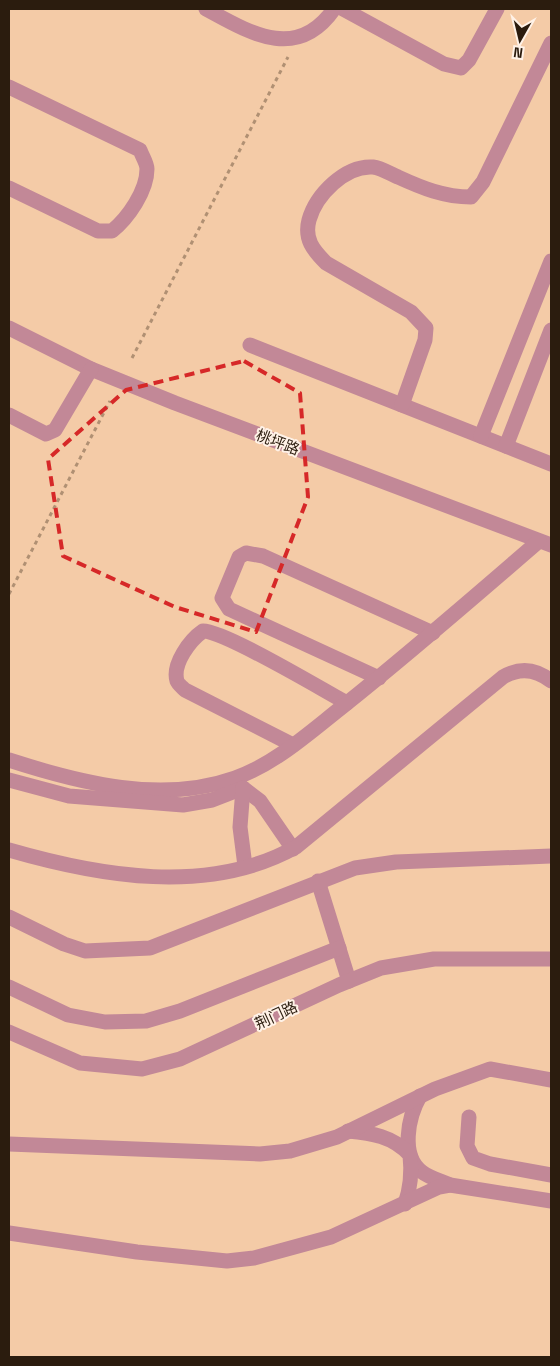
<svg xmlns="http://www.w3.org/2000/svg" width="560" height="1366" viewBox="0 0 560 1366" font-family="'Space Grotesk','Noto Sans SC',sans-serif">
	<rect width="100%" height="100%" fill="#f4cba7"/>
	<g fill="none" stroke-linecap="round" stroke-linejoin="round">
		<g stroke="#b09073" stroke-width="3" stroke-dasharray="4 4" stroke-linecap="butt">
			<polyline points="132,358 288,57"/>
			<polyline points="9,594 110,401"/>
		</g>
		<g stroke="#c28897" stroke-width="15">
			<path d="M206,9C250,33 297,62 334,9"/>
			<polyline points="343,9 444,64 461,68 469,60 497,9"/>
			<path d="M9,87L140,150C142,156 147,163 147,169C147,191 128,218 112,231H98L9,188"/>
			<polyline points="9,328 91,369 175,403 551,545"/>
			<polyline points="250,345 551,464"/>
			<path d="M402,405L425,340L426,328L411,312L326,263C313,250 304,239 309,220C316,195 345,165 373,167C381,168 391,174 398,177C422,188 444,197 471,197L483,182L551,43"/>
			<polyline points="9,415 46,434 55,430 91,369"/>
			<polyline points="481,436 551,261"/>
			<polyline points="506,446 551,330"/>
			<polyline points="379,678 229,609 222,598 239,557 246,553 263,556 433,633"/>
			<path d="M293,745L185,690C182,687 178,684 177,681C172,664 190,640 203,631C225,631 321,689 347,703"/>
			<path d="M9,760C80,783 162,804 235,778C275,764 309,733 342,707C410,653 474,597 539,541"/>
			<polyline points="9,780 69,796 183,805 212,800 243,788"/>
			<polyline points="243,788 260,801 293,849"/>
			<polyline points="243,788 240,827 245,866"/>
			<path d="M9,850C99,876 208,896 296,847L503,677C520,667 536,669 551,681"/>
			<polyline points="318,881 349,981"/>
			<polyline points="9,917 64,944 85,951 150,948 355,868 396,862 551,856"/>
			<polyline points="9,987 68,1015 105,1022 146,1021 180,1011 339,948"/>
			<polyline points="9,1032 80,1063 142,1069 180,1059 339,985 381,968 434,959 551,959"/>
			<path d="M420,1096C408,1117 400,1156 422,1172C430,1178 441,1181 450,1185"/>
			<polyline points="469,1117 467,1146 473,1158 490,1164 551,1175"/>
			<path d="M348,1131C371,1133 393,1136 410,1155C412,1173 411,1187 405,1204"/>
			<polyline points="9,1144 260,1154 290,1151 337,1137 435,1089 490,1069 551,1080"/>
			<polyline points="9,1233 137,1252 227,1261 254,1258 331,1237 439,1187 450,1185 551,1201"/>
		</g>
	</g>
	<path fill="none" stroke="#d62828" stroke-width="4" stroke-dasharray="10 6" stroke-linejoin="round" d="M244,361L300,393L308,497L256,632L175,607L63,556L48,459L126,390Z"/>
	<g text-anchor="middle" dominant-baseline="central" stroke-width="4" stroke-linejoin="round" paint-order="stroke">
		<g font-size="15" fill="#2b1c0e" stroke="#fff2e7">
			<text transform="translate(278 442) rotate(21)">桃坪路</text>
			<text transform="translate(276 1015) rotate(-25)">荆门路</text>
		</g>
	</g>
	<rect width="560" height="1366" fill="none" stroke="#2b1c0e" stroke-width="20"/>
	<g transform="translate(520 40) rotate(188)" stroke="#fff2e7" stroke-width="4" paint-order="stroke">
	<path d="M0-4L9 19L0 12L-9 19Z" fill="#2b1c0e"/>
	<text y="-8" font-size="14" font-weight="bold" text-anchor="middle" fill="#2b1c0e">N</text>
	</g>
</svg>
